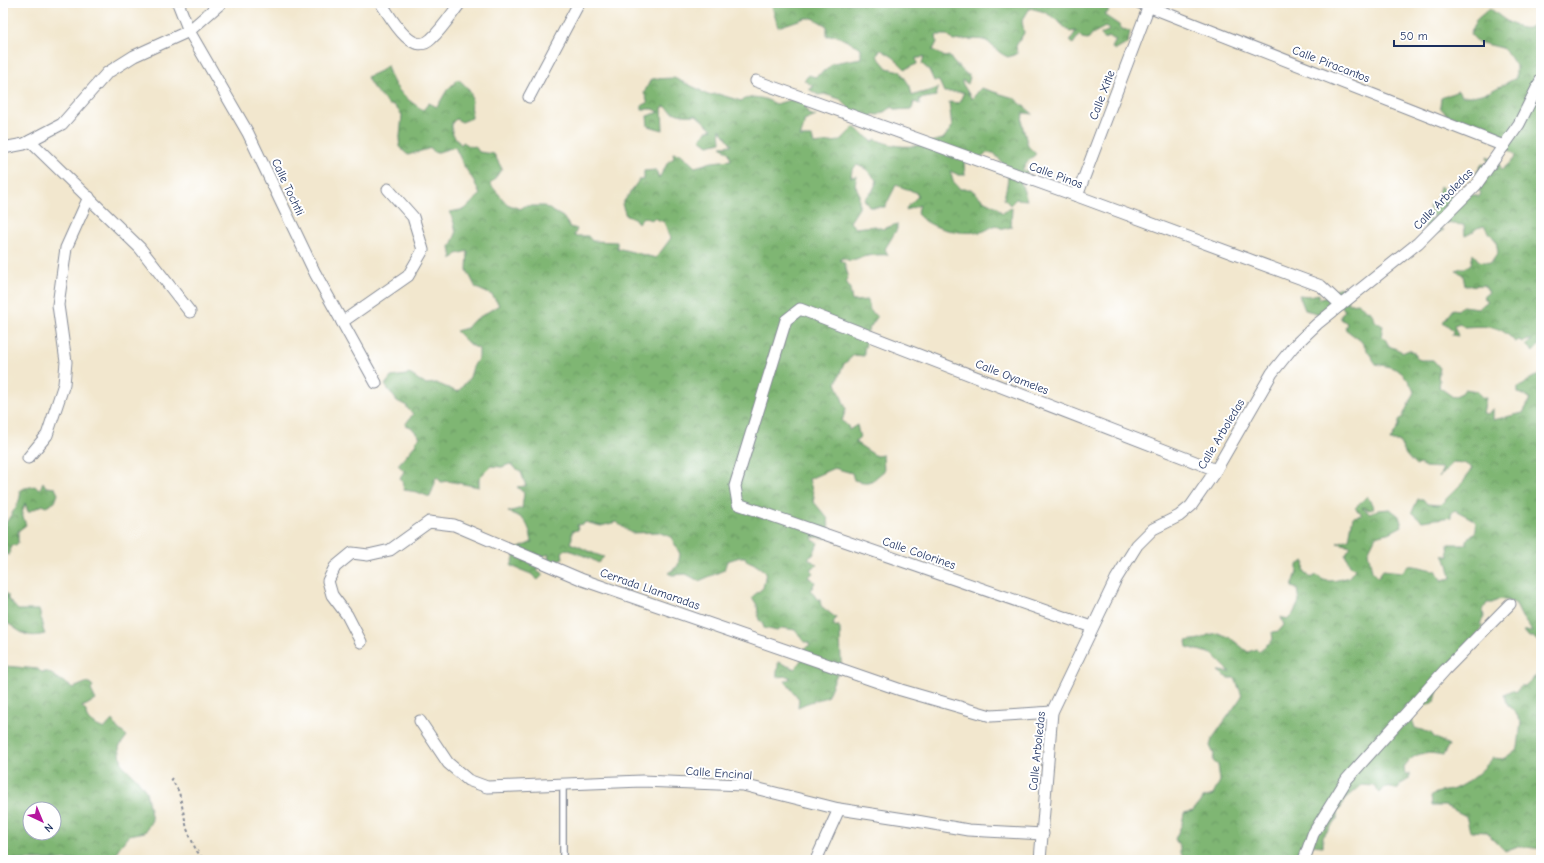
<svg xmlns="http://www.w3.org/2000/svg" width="1544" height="863" viewBox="0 0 1544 863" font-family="'Comic Neue',sans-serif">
	<defs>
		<pattern id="forest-crowns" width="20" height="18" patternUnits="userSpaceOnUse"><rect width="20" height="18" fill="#7fb673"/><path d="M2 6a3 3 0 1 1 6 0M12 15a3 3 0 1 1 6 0" fill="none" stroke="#679462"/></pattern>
	</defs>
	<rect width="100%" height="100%" fill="#fff"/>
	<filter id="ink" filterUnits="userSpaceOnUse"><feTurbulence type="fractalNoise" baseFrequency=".025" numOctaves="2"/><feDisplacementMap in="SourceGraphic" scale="8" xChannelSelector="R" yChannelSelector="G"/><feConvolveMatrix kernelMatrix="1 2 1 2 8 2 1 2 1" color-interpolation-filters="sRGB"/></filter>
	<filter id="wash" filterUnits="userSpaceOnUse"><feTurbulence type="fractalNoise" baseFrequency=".012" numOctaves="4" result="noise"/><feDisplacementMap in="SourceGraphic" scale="16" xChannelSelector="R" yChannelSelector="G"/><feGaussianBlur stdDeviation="0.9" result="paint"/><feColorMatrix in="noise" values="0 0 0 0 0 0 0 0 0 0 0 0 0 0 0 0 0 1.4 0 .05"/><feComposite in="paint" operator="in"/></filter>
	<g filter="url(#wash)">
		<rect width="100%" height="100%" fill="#f2e7ce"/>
		<g fill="url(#forest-crowns)" stroke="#4d7268" fill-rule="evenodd">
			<path d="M771,3H973L977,7L982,3H1102L1109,11L1104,15L1119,25L1122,29L1130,31L1128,43L1116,50L1112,48L1116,40L1109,37L1103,39L1101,34L1110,30L1105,27L1092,34L1088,39L1082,38L1079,35L1073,44L1070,41L1076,31L1070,32L1059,22L1045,12L1030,8L1022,21L1024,33L1016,46L1017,54L1008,57C1000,54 995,48 988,42C982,37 961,40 953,41L947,35H936L937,42L933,50L945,57L949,56L954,63L970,77L968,84L962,80V83L972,99L981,88L1014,98L1033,114L1023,113L1022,124L1028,146L1036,154L1029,160L1022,170L1028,171L1021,183L1027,200L1016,199L1010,205L1004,199C1009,174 1012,174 994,153H986C980,159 973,162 964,162L965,175H959L950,171L953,181L960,189H971L983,200L997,207L1002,213L1012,207L1011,227L1003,229L995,225C991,227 986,231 981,232C959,234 932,230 917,214L920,205L906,210L907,207L918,196L915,192L896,185L885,207H869L864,199L872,192L877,181L866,169L857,165L852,170L851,177L857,176L855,185L859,193V208L850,222L855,228L875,226L883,229L897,224V229L885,249L888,255C875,254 863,256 850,261L843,258L839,260L844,262L848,275L846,281L850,289L852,301L868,300L870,310L877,317L865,335L866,344L864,350V356L854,355L844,364L836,383L846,409L842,421L848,426L849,430L857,425L860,438L855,442L876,456L883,455L884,471C871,481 872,485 854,480L852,473L834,468L809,479L814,497L813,501L828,519L829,528L823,529L827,538L812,537L813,540L818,543L813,555L808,558L817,565L811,569L813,573L808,577L815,582L811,590L816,598L820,600L821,606L836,618L833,623L836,627L838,625L840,629L841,662L845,671L837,674L827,697C817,700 808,702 798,707L799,699L785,681L791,678L787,676L777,677C776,671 779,668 778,662L795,669L806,653L805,648L810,645L808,642H804L795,630L783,628L777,631L764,628L762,622L759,620L757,605L752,597L763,588L766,572L753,563L747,561L745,557H740L727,561L724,570L699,581L686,574L672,575L668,573L678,566L680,554L671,537L658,532L631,533L616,522L601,526L585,522L584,524L577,525L578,530L572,531V538L570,543C582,547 592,554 604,557L598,563C588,556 577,554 566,549L562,552L563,558L550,563L548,558L549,554L543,556L537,555L540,561L537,571L543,575L538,580L531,574L511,566L517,549L532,542C529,525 526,517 508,512L522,508L524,493L517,487L526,486L521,472L510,464L502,467L491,466L479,478V487L448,481L441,482L437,477L435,479V483L430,497L417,492L404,490L402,481L400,479L404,471L398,465L416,444V441L420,437L411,427L405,425L413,414L407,408V406L397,401L385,385L391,377L406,375L408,373L425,384L436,383L458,392L470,377L473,367L479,357V349L469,344L456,331L467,328L473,321L499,305L492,295L476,288L467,270L468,251L457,254L452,259L450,247L456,234L454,223L450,212L465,209L480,195L474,181L464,166L455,147L435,153L431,148L408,155L399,147L402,115L394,105H389C380,94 373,91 367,77L382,70L387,65C393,88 403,97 423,110L429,103L437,107L447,90L458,79C477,95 470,96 472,118L462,122L456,119L452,123V133L461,145L463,142L471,147L475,146L479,152L494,154L502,169C497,174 495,180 490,184L507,204L520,209L525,206H544L563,217L570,227L577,229L574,236H588L592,241L617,242V248L656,258L671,238L664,222L654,218L651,220L643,217L638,223L634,218L626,216L622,204L639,180H644V171L656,170L659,178L668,162L674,158L673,153L681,154L695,167L712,162L731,160L729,153L721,146L732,145L720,129L721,142L708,145L700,139L707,131L712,129L696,115C684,116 674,115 665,106L662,108L663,130L648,126L647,116L660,112L653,109H642V105L648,103L644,93L651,79L674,78L698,89L707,95L718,94L741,101C752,94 765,98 776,104L797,98L804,99L808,114L816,116L804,121V125L800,137H812L814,144L840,141L854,127L873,142L875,139C890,146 905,148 921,145C929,143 935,140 943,139L952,127L949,102L959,103L964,92H944L939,81H934L929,70L922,64L924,56L920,58H916L917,64L905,69L893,57L880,49L877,56L887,68L900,71L910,86L912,96C921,92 929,92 938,88L936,96L919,99L920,104L914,102L912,109L895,110L893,107L878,115L873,114L864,126L860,120L850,121L849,108L840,99L824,94L818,95L809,89L814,87L804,80L809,75L815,77L826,70L833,63L861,58V48L835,35L827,36V26L813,18H805L778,27Z"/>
			<path d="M1490,8C1498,15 1517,31 1528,28C1532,27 1538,21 1541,18V333L1538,338L1539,345L1533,352L1526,345L1532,340H1529L1523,342L1519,340L1515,342C1501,324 1485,326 1464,327L1460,323L1454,325L1458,336L1452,335L1453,330L1443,322L1453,309L1458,310L1462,306L1479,308L1488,301L1483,297L1489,292L1484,285L1465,286L1463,275L1456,270L1461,268H1465L1471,264L1473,254L1479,261L1491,263L1498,253L1496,241L1484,226L1477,228L1473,232L1465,236L1464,225C1452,224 1443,222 1432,226L1444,230L1432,235L1426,230L1424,221L1434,219L1429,207L1431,204L1435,206L1440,186L1456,199L1462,193V190L1472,195H1476L1479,197L1481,192L1472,187L1478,180L1476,174L1482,164L1489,165L1487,156L1498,162L1502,170L1514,159L1515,155L1488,131L1478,128L1471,124H1467L1463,120H1451L1440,107L1441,98L1458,91L1462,96H1473L1489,92L1516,78V66L1509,55L1502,48L1478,42L1470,34L1476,20Z"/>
			<path d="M1340,287L1346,296L1349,304L1357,303L1368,311L1370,310L1376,322L1383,326L1381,336L1385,339L1389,346L1401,351L1402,353L1409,350L1416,354V357L1420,360H1433L1440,368L1438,378L1440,380L1439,387L1453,397L1462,393L1465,389L1477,391L1482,398H1486L1483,413L1488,414L1493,408V420L1523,413L1530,400L1528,397L1518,393V387C1526,385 1526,381 1532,378C1535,376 1538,376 1541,374V644L1533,637H1529L1524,631H1532L1522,617L1515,603L1500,599L1492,603H1487L1483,610L1484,617L1480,624L1483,626L1462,657L1460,664L1455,662L1440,680L1435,702L1409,711L1415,728L1431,733L1434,737L1449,745L1443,755C1426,752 1415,751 1404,767L1405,774H1409V779L1401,784L1397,789L1385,787L1380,793L1373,786L1362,785L1343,801L1341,808L1337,812V819L1323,837V846L1311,845V856L1296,860H1184L1185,859L1180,853V848L1175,839L1182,824L1184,813L1193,811L1203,798L1213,795L1220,781L1218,765L1213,761L1214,754L1210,746L1212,739L1242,696L1235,678H1228L1218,671L1230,672L1212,654L1187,647L1186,641L1200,639L1208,635L1218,633L1229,637L1248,652L1256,649L1259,651L1273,640L1272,632L1279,631L1284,625L1281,617L1287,620L1293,614L1299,602L1297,589L1292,587L1297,572V565L1305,561L1304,570L1310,578L1317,575C1325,585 1338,580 1349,577L1355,569L1350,565L1345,555L1351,546L1337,543L1349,539L1353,517L1362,515L1355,508L1367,496L1374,508L1369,510L1362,507L1369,513L1378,510L1390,509L1399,516L1402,526L1391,532L1376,536L1368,552L1372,571L1378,577L1383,570L1402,572L1408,566C1419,565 1426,570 1436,570L1441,580L1451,578L1448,564L1443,554L1449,557L1448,544H1466V540L1476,531V523L1474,520L1455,510L1451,513V517L1422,521L1412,512L1418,499H1423L1427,504L1440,505L1464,481L1472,468L1464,463L1453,462L1439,477L1443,468L1425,467L1420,464L1416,466L1406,455L1399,441H1390L1399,426V420L1403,416L1414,392C1405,371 1398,368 1376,364L1361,341L1345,329L1347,323L1341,319V314L1345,311L1339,302L1320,314L1305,310L1299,295L1309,296L1319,294V299L1324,298Z"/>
			<path d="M43,482L46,487L55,488L58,494L55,502L46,507L43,505L28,512L25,503L22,514L26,525L18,531V543L16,545H12L9,555L3,554V520L6,523C11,514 23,500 20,490C25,487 29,488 34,486L40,489Z"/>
			<path d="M3,590L8,595V599L18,610H39C42,618 41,626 45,634C26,639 21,632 6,622H3Z"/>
			<path d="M3,664L5,666L38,669L41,672H48L73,688L88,682L93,686L91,690L96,700C90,702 88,705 82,707L86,711C85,722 96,725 104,729L112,720L118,729L127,736L119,747L122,764L136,778L146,791L152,820L145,832L129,835L118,849L115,860H3ZM30,809H54V833H30Z"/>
			<path d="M1541,671V849L1518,846L1505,851L1486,832L1470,831L1466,816L1446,806H1432L1431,797C1436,790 1447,792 1454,789C1470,782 1482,771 1493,758L1504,759L1518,748L1521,722L1513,709L1508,705L1504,694L1512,690L1516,692L1521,686H1525Z"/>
		</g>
	</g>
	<g filter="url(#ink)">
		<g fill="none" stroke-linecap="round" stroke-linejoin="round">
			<defs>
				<polyline id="service" points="563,860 563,784"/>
				<g id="minor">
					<polyline points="178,3 189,31 248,133 315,273 376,383"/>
					<path d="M381,3C390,16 412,58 431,39C442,29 451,15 460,3"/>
					<polyline points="1140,3 1504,146"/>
					<polyline points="756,81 1077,196 1321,286 1341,305"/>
					<polyline points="529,97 579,3"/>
					<polyline points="30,141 140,248 190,312"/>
					<polyline points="3,148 24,144 62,124 107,73 134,56 189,31 221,3"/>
					<polyline points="1077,196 1150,3"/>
					<polyline points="342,322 408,276 423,250 413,217 388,189"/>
					<polyline points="28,458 47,435 64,384 66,362 58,305 66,248 89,197"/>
					<polyline points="1092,627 738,504 735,486 786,320 800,309 1216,470"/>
					<polyline points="361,642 347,615 332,595 328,581 335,567 352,553 368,555 390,550 429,522 454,525 583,580 901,690 991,716 1052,712"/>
					<polyline points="420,721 448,763 468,780 487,787 642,781 743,785 839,809 911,820 968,830 1043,834"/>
					<polyline points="816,860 839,809"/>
					<polyline points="1040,860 1052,712 1116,579 1137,545 1153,529 1179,516 1191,506 1216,470 1272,373 1293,347 1317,324 1418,243 1476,185 1519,124 1541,80"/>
					<polyline points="1304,860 1313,834 1347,779 1445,670 1510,604"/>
				</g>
			</defs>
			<use href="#service" stroke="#868b96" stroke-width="8"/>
			<use href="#minor" stroke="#868b96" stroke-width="13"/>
			<polyline stroke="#868b96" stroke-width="2" stroke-dasharray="3 3" stroke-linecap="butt" points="171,778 179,792 187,829 196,850 204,860"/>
			<use href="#service" stroke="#fff" stroke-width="5.5"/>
			<use href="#minor" stroke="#fff" stroke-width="11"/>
		</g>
	</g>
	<g text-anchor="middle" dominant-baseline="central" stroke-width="4" stroke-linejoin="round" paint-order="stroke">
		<g font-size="12" fill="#1b2f5e" stroke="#fff">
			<text transform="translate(1331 64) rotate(21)">Calle Piracantos</text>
			<text transform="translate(1102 95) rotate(-69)">Calle Xitle</text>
			<text transform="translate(1056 175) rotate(20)">Calle Pinos</text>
			<text transform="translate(288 187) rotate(65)">Calle Tochtli</text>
			<text transform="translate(1443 199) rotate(-46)">Calle Arboledas</text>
			<text transform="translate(1012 377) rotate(21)">Calle Oyameles</text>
			<text transform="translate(1221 434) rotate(-59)">Calle Arboledas</text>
			<text transform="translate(919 553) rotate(19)">Calle Colorines</text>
			<text transform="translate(650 589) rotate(19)">Cerrada Llamaradas</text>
			<text transform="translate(1037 751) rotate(-84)">Calle Arboledas</text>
			<text transform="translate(719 773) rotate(4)">Calle Encinal</text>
		</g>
	</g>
	<rect width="1544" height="863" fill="none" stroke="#fff" stroke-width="16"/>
	<g transform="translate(42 821) rotate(136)"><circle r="19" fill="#ffffff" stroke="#a4acbf"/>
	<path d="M0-3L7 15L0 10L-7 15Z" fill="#b5179e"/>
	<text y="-6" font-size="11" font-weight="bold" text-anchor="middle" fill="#1b2f5e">N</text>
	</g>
	<path d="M1394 40v6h90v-6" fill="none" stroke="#1b2f5e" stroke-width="2"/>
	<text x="1400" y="40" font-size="12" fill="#1b2f5e" stroke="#ffffff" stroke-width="3" paint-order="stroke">50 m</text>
</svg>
